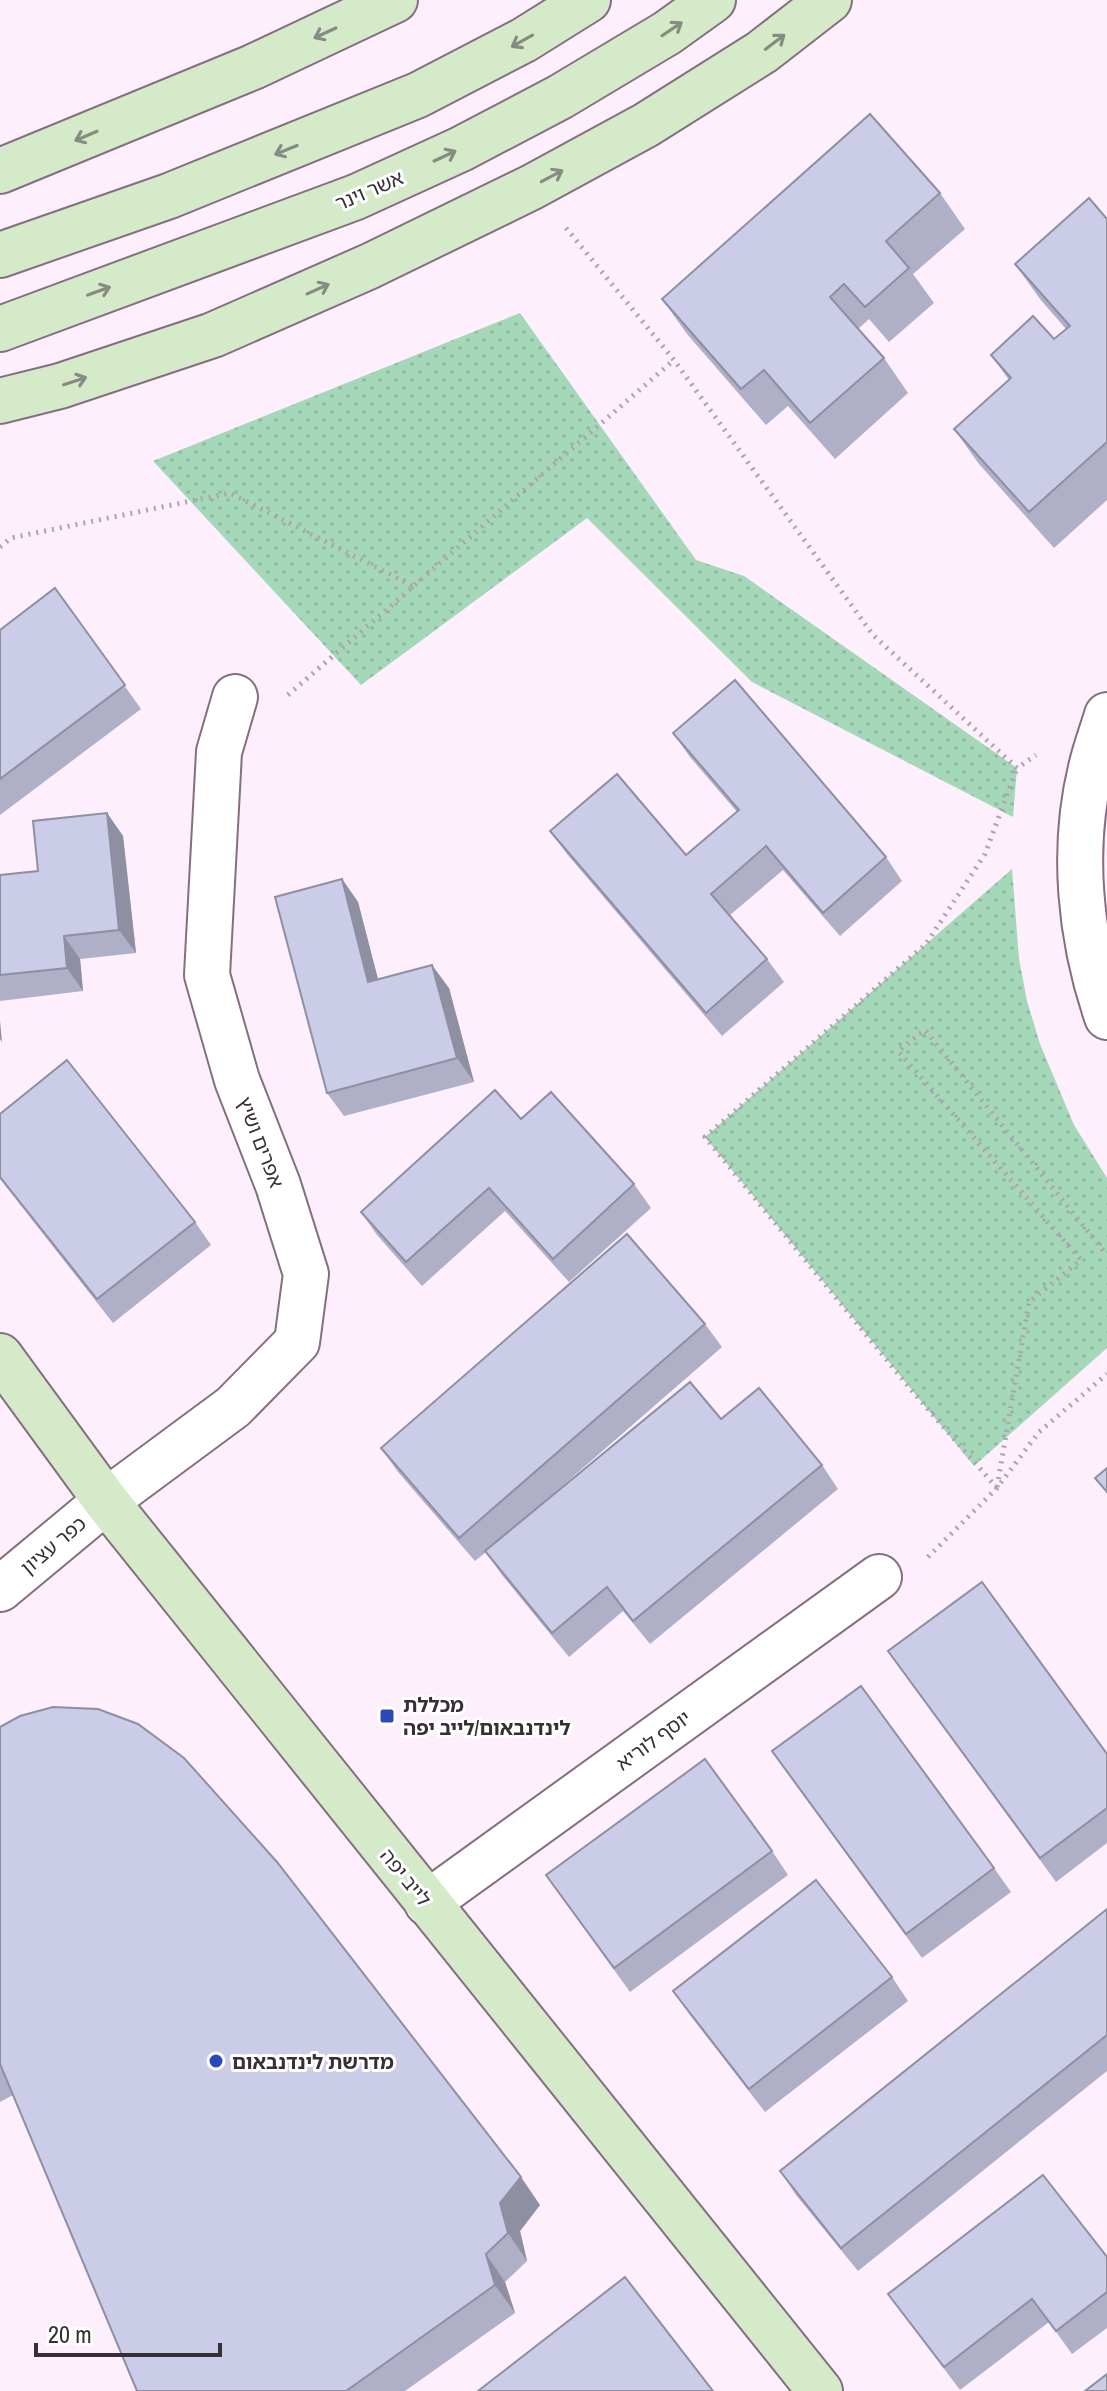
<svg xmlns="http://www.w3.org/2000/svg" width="1107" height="2391" viewBox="0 0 1107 2391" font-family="'Archivo Narrow','Noto Sans Hebrew',sans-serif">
	<defs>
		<pattern id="park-dots" width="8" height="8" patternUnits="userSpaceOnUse" patternTransform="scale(2)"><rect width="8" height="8" fill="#a5d7b9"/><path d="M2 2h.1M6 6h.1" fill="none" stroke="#8fb9a0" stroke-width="1.8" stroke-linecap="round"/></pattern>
	</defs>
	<rect width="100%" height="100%" fill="#fdeffb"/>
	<g fill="url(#park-dots)">
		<polygon points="520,313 696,560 744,576 1017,768 1013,817 752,682 587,518 361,685 153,461"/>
		<polygon points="1012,869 1019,959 1027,1001 1040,1044 1074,1125 1107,1178 1107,1348 974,1466 705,1137"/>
	</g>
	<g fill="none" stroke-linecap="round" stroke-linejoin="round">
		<defs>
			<g id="street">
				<path d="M1107,715C1102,732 1095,750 1091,768C1071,850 1080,938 1107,1017"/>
				<polyline points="0,1589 106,1501 233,1407 297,1342 306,1274 278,1185 237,1080 207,975 219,752 235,697"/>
				<polyline points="427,1903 879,1577"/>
			</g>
			<g id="secondary">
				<polyline points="0,171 253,67 395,0"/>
				<polyline points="0,255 169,196 418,95 524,40 588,0"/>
				<polyline points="0,329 356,197 461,149 560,97 667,33 713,0"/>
				<polyline points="0,401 60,386 213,335 370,266 532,187 646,125 762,52 829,0"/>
				<polyline points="0,1356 106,1501 820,2391"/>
			</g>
		</defs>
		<use href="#street" stroke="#846f81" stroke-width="48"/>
		<use href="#secondary" stroke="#846f81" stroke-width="48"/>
		<g stroke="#aea2ac" stroke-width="5" stroke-dasharray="2 6" stroke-linecap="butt">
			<polyline points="566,228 674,360 873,635 1017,768 1036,755"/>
			<polyline points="0,547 11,538 230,493 413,586"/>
			<polyline points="288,695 674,360"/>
			<polyline points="997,1487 1029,1302 1081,1260 898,1051 925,1030 1107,1255"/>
			<polyline points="997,1488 913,1392 705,1137 926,944 985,854 1017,768"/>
			<polyline points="928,1557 997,1488 1039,1432 1107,1374"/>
		</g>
		<use href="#street" stroke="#fff" stroke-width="44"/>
		<use href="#secondary" stroke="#d4eac8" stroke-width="44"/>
	</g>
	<g fill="#afafc7">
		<polygon points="940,193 965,229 913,274 934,303 889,342 869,319 858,329 884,358 908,393 835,459 788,406 766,425 687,334 662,299"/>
		<polygon points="1107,219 1107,500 1054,548 979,464 954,429 1009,380 991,355 1054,339 1066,329 1040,299 1015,264"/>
		<polygon points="55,588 141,709 0,815 0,630"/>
		<polygon points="673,733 886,857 902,881 840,936 783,870 730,915 767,959 784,982 722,1036 567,854 550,831 686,855 737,812 690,757"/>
		<polygon points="107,813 123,836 136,953 80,959 83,991 0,1001 0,875 38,871"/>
		<polygon points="342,879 358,902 378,980 449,988 474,1082 344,1116 327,1093"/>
		<polygon points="0,1114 195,1222 211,1245 113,1323 0,1179"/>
		<polygon points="521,1119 634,1184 651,1208 569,1282 505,1211 422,1286 377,1235 361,1212"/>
		<polygon points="705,1324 722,1347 522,1521 721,1419 822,1465 838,1489 650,1644 623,1611 569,1657 502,1575 486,1552 475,1561 398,1472 381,1448"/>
		<polygon points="888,1651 1107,1754 1107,1843 1056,1882"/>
		<polygon points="0,1727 540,2205 520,2231 527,2261 505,2282 515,2313 405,2391 137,2391 13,2095 0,2102"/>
		<polygon points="789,1775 994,1868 1011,1892 922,1958"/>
		<polygon points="772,1851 788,1875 630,1992 546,1875"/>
		<polygon points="1107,1909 1107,2071 858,2271 796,2195 780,2171"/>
		<polygon points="892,1977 908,2001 765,2112 690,2015 673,1991"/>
		<polygon points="1107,2257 1107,2328 1072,2354 1049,2322 960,2390 888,2294"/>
	</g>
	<g fill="#8e8fa2">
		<polygon points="107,813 123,836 136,953 119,930"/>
		<polygon points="342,879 358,902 385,1006 368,982"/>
		<polygon points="64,936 80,959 83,991 67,968"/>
		<polygon points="432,965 449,988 474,1082 457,1058"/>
		<polygon points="0,1021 2,1042 0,1039"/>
		<polygon points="521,2177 540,2205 520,2231 527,2261 508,2233 500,2203"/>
		<polygon points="486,2254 505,2282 515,2313 495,2285"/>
	</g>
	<g fill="#cbcce7" stroke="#8e8fa2" stroke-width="2">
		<polygon points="870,114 940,193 886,241 909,268 865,307 844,284 830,297 884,358 810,423 764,370 741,389 662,299"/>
		<polygon points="1089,198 1107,219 1107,442 1029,512 954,429 1011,378 991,355 1033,316 1054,339 1070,326 1015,264"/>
		<polygon points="55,588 125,685 0,779 0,630"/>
		<polygon points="735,680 886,857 823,913 766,846 711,894 767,959 706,1013 550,831 617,774 686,855 739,810 673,733"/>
		<polygon points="107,813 119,930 64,936 67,968 0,975 0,875 38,871 33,821"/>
		<polygon points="342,879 368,982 432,965 457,1058 327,1093 275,897"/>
		<polygon points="67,1060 195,1222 97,1299 0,1177 0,1114"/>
		<polygon points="495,1090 521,1119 551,1092 634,1184 553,1259 489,1188 406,1262 361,1212"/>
		<polygon points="627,1234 705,1324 459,1538 381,1448"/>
		<polygon points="690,1382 721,1419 759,1388 822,1465 633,1621 607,1587 552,1633 485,1551"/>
		<polygon points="1107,1468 1107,1492 1095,1478"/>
		<polygon points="982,1582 1107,1754 1107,1808 1040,1858 888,1651"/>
		<polygon points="861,1686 994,1868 906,1934 772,1751"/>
		<polygon points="53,1707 98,1709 138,1724 184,1758 277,1862 521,2177 500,2203 508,2233 486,2254 495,2285 346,2391 137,2391 0,2064 0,1727 20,1716"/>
		<polygon points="705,1759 772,1851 614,1968 546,1875"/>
		<polygon points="816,1880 892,1977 749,2089 673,1991"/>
		<polygon points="1107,1909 1107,2035 841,2248 780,2171"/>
		<polygon points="1043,2175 1107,2257 1107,2292 1056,2331 1032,2299 944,2367 888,2294"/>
		<polygon points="625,2277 713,2391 478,2391"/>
		<polygon points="1107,2374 1107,2391 1085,2391"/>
	</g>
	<defs><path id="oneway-shaft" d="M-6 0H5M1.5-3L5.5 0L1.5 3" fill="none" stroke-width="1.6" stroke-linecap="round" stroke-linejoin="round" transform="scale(2)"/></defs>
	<g stroke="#868c7f">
		<use href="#oneway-shaft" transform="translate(672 29) rotate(-34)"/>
		<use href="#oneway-shaft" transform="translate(325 33) rotate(155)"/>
		<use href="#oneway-shaft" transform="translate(522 41) rotate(151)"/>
		<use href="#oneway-shaft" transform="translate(775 42) rotate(-37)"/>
		<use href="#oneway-shaft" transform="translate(86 136) rotate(157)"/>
		<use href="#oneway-shaft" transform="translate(286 150) rotate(158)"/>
		<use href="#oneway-shaft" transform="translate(445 156) rotate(-25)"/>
		<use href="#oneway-shaft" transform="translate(552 176) rotate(-28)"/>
		<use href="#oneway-shaft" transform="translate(318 289) rotate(-24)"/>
		<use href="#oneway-shaft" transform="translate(99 291) rotate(-20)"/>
		<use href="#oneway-shaft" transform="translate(75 381) rotate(-18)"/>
	</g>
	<g fill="#2b48b8" stroke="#fff" stroke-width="3">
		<rect x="379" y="1708" width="16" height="16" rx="4"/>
		<circle cx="216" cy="2061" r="8"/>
	</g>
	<g text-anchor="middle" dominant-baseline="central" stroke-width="6" stroke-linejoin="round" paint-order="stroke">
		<g font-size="20" fill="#372e36" stroke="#fff">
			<text transform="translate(369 190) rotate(-23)">אשר וינר</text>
			<text transform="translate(261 1142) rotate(69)">אפרים ושיץ</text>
			<text transform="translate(53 1545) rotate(-40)">כפר עציון</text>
			<text transform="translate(653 1740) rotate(-36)">יוסף לוריא</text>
			<text transform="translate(406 1877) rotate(51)">לייב יפה</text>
		</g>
		<g font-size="20" font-weight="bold" fill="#372e36" stroke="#fff" text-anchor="start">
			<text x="403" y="1704">מכללת<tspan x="403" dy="23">לינדנבאום/לייב יפה</tspan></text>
			<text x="232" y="2061">מדרשת לינדנבאום</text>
		</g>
	</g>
	<path d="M36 2343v12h184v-12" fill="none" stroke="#372e36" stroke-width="4"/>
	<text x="48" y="2343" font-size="24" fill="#372e36" stroke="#ffffff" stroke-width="6" paint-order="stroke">20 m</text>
</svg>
